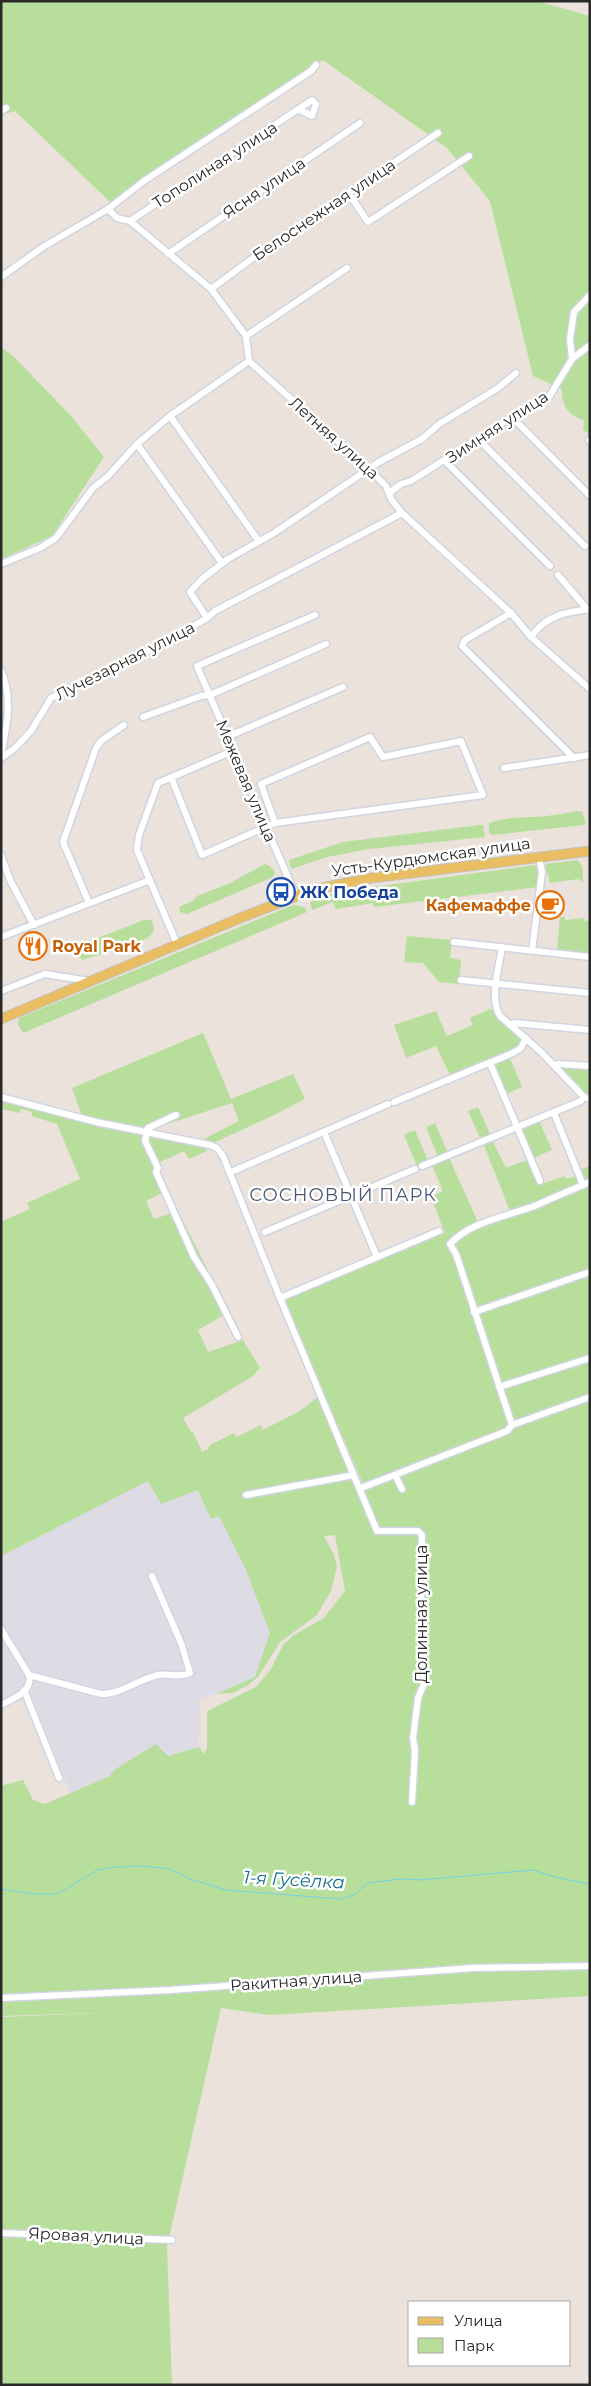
<svg xmlns="http://www.w3.org/2000/svg" width="591" height="2386" viewBox="0 0 591 2386" font-family="Montserrat,sans-serif">
	<rect width="100%" height="100%" fill="#eae2db"/>
	<g fill="#dddbe3">
		<polygon points="210,1445 220,1516 246,1570 271,1633 255,1677 200,1700 199,1747 111,1775 70,1794 45,1728 30,1695 35,1685 28,1669 1,1623 1,1556 148,1481 208,1449"/>
		<polygon points="5,1640 27,1681 23,1689 1,1702 1,1641"/>
	</g>
	<g fill="#b7de9a">
		<path d="M1,1H537L590,16V434L583,430L584,420C569,416 561,405 562,389L533,376L490,201L447,148L323,60L110,202L15,111L1,115Z"/>
		<polygon points="1,347 14,357 71,416 104,457 52,536 1,559"/>
		<path d="M578,811L582,812L586,823L584,825L493,835L489,833V823C508,816 526,818 547,816C557,815 567,813 578,811Z"/>
		<polygon points="480,825 483,825 485,837 369,849 327,857 291,869 289,860 343,842"/>
		<polygon points="578,860 583,868 583,882 578,879 550,883 548,874 545,874 546,864"/>
		<polygon points="265,864 270,866 275,872 273,877 187,914 180,912 179,907 193,901 197,896 230,883"/>
		<polygon points="535,865 540,868 538,887 374,907 373,903 336,909 333,902 312,910 310,903 314,899 337,892"/>
		<polygon points="293,905 304,907 307,912 23,1033 18,1024 19,1018"/>
		<polygon points="560,917 564,917 566,920 584,918 585,921 590,921 588,955 557,951"/>
		<path d="M144,920H151C153,924 155,927 153,932C148,944 96,955 82,960L78,952L85,943Z"/>
		<polygon points="407,936 452,940 450,958 461,960 459,984 439,982 423,963 404,962"/>
		<polygon points="490,1009 494,1010 521,1039 520,1047 451,1077 436,1046 406,1058 394,1025 436,1011 447,1036 473,1025 470,1018"/>
		<polygon points="203,1033 231,1099 293,1074 305,1099 272,1116 211,1144 203,1142 204,1139 239,1121 232,1103 152,1129 151,1132 82,1116 72,1088"/>
		<polygon points="509,1056 522,1087 504,1095 494,1064"/>
		<polygon points="558,1066 590,1068 590,1096 585,1095"/>
		<polygon points="1,1099 208,1146 206,1151 189,1159 184,1151 158,1163 161,1170 158,1171 168,1190 146,1201 154,1219 178,1211 229,1312 198,1330 208,1352 243,1340 260,1368 253,1376 183,1418 191,1432 193,1432 202,1452 208,1449 210,1445 234,1433 236,1437 261,1425 263,1430 300,1411 318,1397 360,1491 364,1486 287,1308 286,1302 288,1298 445,1233 431,1197 443,1191 432,1165 449,1158 479,1224 510,1211 483,1143 492,1140 506,1168 530,1159 539,1185 565,1176 567,1179 578,1175 579,1170 590,1166 590,1996 269,2015 221,2008 167,2247 172,2385 1,2385 1,2017 127,2012 1,2016 1,1786 23,1780 33,1800 45,1804 110,1776 114,1770 156,1744 168,1756 199,1747 204,1754 207,1748 207,1711 256,1687 271,1669 283,1645 294,1635 324,1618 345,1591 335,1535 324,1536 334,1555 337,1567 331,1591 317,1615 280,1642 258,1677 248,1685 233,1693 216,1694 255,1677 270,1633 246,1570 219,1516 211,1519 198,1490 161,1504 148,1481 1,1556 1,1222 30,1209 27,1203 80,1179 57,1124 32,1116 32,1112 21,1109 20,1113 1,1109"/>
		<polygon points="478,1107 491,1136 481,1140 468,1111"/>
		<polygon points="539,1121 552,1150 534,1158 521,1129"/>
		<polygon points="435,1123 448,1153 438,1157 426,1127"/>
		<polygon points="415,1130 428,1161 417,1166 404,1135"/>
	</g>
	<g fill="none" stroke-linecap="round" stroke-linejoin="round">
		<polyline stroke="#73d3e7" stroke-width="1" points="1,1889 34,1894 58,1894 97,1870 116,1867 143,1866 170,1869 190,1879 226,1890 340,1899 354,1895 368,1883 400,1879 420,1880 533,1870 555,1877 590,1884"/>
		<defs>
			<g id="minor">
				<polyline points="1,111 6,108"/>
				<polyline points="349,194 368,222 469,156"/>
				<polyline points="108,209 117,218 130,221 211,289 246,336 249,361 369,469 386,486 391,499 402,513 511,613 531,637 590,689"/>
				<polyline points="130,221 312,100 316,104 312,116 300,110"/>
				<polyline points="168,254 360,123"/>
				<polyline points="1,277 43,247 108,209 144,181 311,71 316,65"/>
				<polyline points="211,289 272,244 438,133"/>
				<polyline points="246,336 347,268"/>
				<polyline points="572,359 570,339 574,312 590,295"/>
				<polyline points="170,416 258,540"/>
				<polyline points="512,417 590,496"/>
				<polyline points="478,439 585,546"/>
				<polyline points="589,440 590,440"/>
				<polyline points="137,444 222,563"/>
				<polyline points="444,460 550,566"/>
				<polyline points="389,493 401,484 411,481 537,401 549,397 572,359 590,345"/>
				<polyline points="1,564 40,548 56,538 93,488 108,476 137,444 170,416 249,361"/>
				<polyline points="558,575 587,609"/>
				<polyline points="511,613 465,640 462,646 574,758"/>
				<polyline points="207,618 215,611 402,513"/>
				<path d="M531,637C546,615 566,612 590,609"/>
				<path d="M1,670C13,698 7,726 1,755"/>
				<polyline points="143,717 201,696 210,695 326,644"/>
				<polyline points="229,736 343,687"/>
				<polygon points="370,737 383,757 461,741 483,795 275,823 261,784"/>
				<polyline points="1,758 15,748 31,731 51,698 174,638 207,618 190,592 202,579 228,559 274,533 379,462 422,439 439,424 498,388 516,373"/>
				<polyline points="504,768 590,755"/>
				<polyline points="171,777 202,855 275,823"/>
				<polyline points="1,855 10,880 34,925"/>
				<polyline points="296,896 197,666 315,615"/>
				<polyline points="89,903 63,842 96,748 101,741 124,725"/>
				<polyline points="1,937 150,880"/>
				<polyline points="454,942 590,957"/>
				<polyline points="177,944 137,850 139,835 158,783 235,750"/>
				<path d="M502,947C499,967 489,998 500,1016L541,1052L584,1097L590,1099"/>
				<polyline points="532,951 542,872 539,857"/>
				<polyline points="461,980 590,993"/>
				<polyline points="1,991 45,974 89,981"/>
				<polyline points="511,1024 514,1023 590,1030"/>
				<polyline points="490,1063 540,1181"/>
				<polyline points="555,1065 558,1064 590,1066"/>
				<polyline points="1,1097 96,1122 210,1145 217,1148 223,1156 280,1298 377,1531 418,1531 422,1535 421,1604 424,1648 424,1684 418,1698 413,1738 415,1751 412,1802"/>
				<polyline points="394,1102 513,1053 521,1048 526,1038"/>
				<polyline points="554,1113 583,1185"/>
				<polyline points="176,1115 148,1128 145,1141 158,1168 156,1172 194,1257 212,1285 238,1337"/>
				<polyline points="324,1132 377,1257"/>
				<polyline points="422,1166 581,1101 584,1097"/>
				<polyline points="231,1172 388,1104"/>
				<polyline points="265,1232 415,1169"/>
				<polyline points="280,1298 439,1231"/>
				<polyline points="474,1312 590,1272"/>
				<polyline points="499,1387 590,1358"/>
				<polyline points="512,1425 590,1397"/>
				<polyline points="395,1475 402,1489"/>
				<path d="M361,1488L507,1431L512,1425L456,1254L450,1244C471,1221 509,1216 537,1205C554,1197 572,1190 590,1182"/>
				<polyline points="246,1495 354,1475"/>
				<path d="M1,1629L29,1675C33,1692 14,1698 1,1705"/>
				<path d="M29,1675L101,1694C122,1694 139,1679 158,1675C169,1673 180,1678 190,1673L181,1643L152,1576"/>
				<polyline points="24,1690 59,1778"/>
				<polyline points="1,1998 171,1990 473,1968 590,1966"/>
				<polyline points="1,2233 172,2240"/>
			</g>
			<polyline id="major" points="1,1019 240,918 312,890 371,878 590,851"/>
		</defs>
		<use href="#minor" stroke="#d0d5e1" stroke-width="9"/>
		<use href="#major" stroke="#c3c3c3" stroke-width="11"/>
		<use href="#minor" stroke="#fff" stroke-width="6"/>
		<use href="#major" stroke="#e9bd61" stroke-width="9"/>
	</g>
	<defs>
		<symbol id="bus-ring" viewBox="-11 -11 22 22"><circle r="9.5" fill="#fff" stroke="#1a4fb4" stroke-width="1.5"/><path d="M-5-6H5V4H4V6H2V4H-2V6H-4V4H-5ZM-3.5-4V0h7V-4ZM-3.5 1.2v1.5H-2V1.2ZM2 1.2v1.5H3.5V1.2Z" fill="#1a4fb4"/></symbol>
		<symbol id="cafe-ring" viewBox="-11 -11 22 22"><circle r="9.5" fill="#fff" stroke="#e8710a" stroke-width="1.5"/><path d="M-5.5-4.5H6V0H3Q3 3.5 0 3.5H-2.5Q-5.5 3.5-5.5 0ZM3-3.2v2h1.7v-2ZM-6 4.5H4V6H-6Z" fill="#e8710a"/></symbol>
		<symbol id="restaurant-ring" viewBox="-11 -11 22 22"><circle r="9.5" fill="#fff" stroke="#e8710a" stroke-width="1.5"/><path d="M-5-6h1v4h1v-4h1v4h1v-4h1v5L-1.5 .5V6h-2V.5L-5-1ZM5-6V6H3V1.5H1.5Q1.5-4 5-6Z" fill="#e8710a"/></symbol>
	</defs>
	<g fill-rule="evenodd">
		<use href="#bus-ring" x="265" y="876" width="32" height="32"/>
		<use href="#cafe-ring" x="534" y="889" width="32" height="32"/>
		<use href="#restaurant-ring" x="17" y="930" width="32" height="32"/>
	</g>
	<g text-anchor="middle" dominant-baseline="central" stroke-width="5" stroke-linejoin="round" paint-order="stroke">
		<g font-size="16" fill="#292929" stroke="#fff">
			<text transform="translate(215 165) rotate(-33)">Тополиная улица</text>
			<text transform="translate(264 188) rotate(-34)">Ясня улица</text>
			<text transform="translate(324 210) rotate(-34)">Белоснежная улица</text>
			<text transform="translate(497 427) rotate(-33)">Зимняя улица</text>
			<text transform="translate(334 438) rotate(42)">Летняя улица</text>
			<text transform="translate(125 661) rotate(-27)">Лучезарная улица</text>
			<text transform="translate(246 781) rotate(67)">Межевая улица</text>
			<text transform="translate(431 857) rotate(-8)">Усть-Курдюмская улица</text>
			<text transform="translate(421 1614) rotate(-90)">Долинная улица</text>
			<text transform="translate(296 1981) rotate(-4)">Ракитная улица</text>
			<text transform="translate(86 2236) rotate(3)">Яровая улица</text>
		</g>
		<g font-size="16" font-weight="bold" fill="#164399" stroke="#fff" text-anchor="start">
			<text x="300" y="892">ЖК Победа</text>
		</g>
		<g font-size="16" font-weight="bold" fill="#c56008" stroke="#fff" text-anchor="end">
			<text x="531" y="905">Кафемаффе</text>
			<text x="52" y="946" text-anchor="start">Royal Park</text>
		</g>
		<g font-size="18" letter-spacing="1" fill="#4c5776" stroke="#fff">
			<text x="343" y="1195">СОСНОВЫЙ ПАРК</text>
		</g>
		<g font-size="18" font-style="italic" fill="#147191" stroke="#fff">
			<text transform="translate(294 1880) rotate(3)">1-я Гусёлка</text>
		</g>
	</g>
	<rect width="591" height="2386" fill="none" stroke="#292929" stroke-width="5"/>
	<rect x="408" y="2301" width="162" height="65" fill="#ffffff" stroke="#a9a9a9"/>
	<rect x="418" y="2317" width="25" height="8" fill="#e9bd61" stroke="#a9a9a9"/>
	<text x="454" y="2326" font-size="15" fill="#292929">Улица</text>
	<rect x="418" y="2338" width="25" height="15" fill="#b7de9a" stroke="#a9a9a9"/>
	<text x="454" y="2351" font-size="15" fill="#292929">Парк</text>
</svg>
